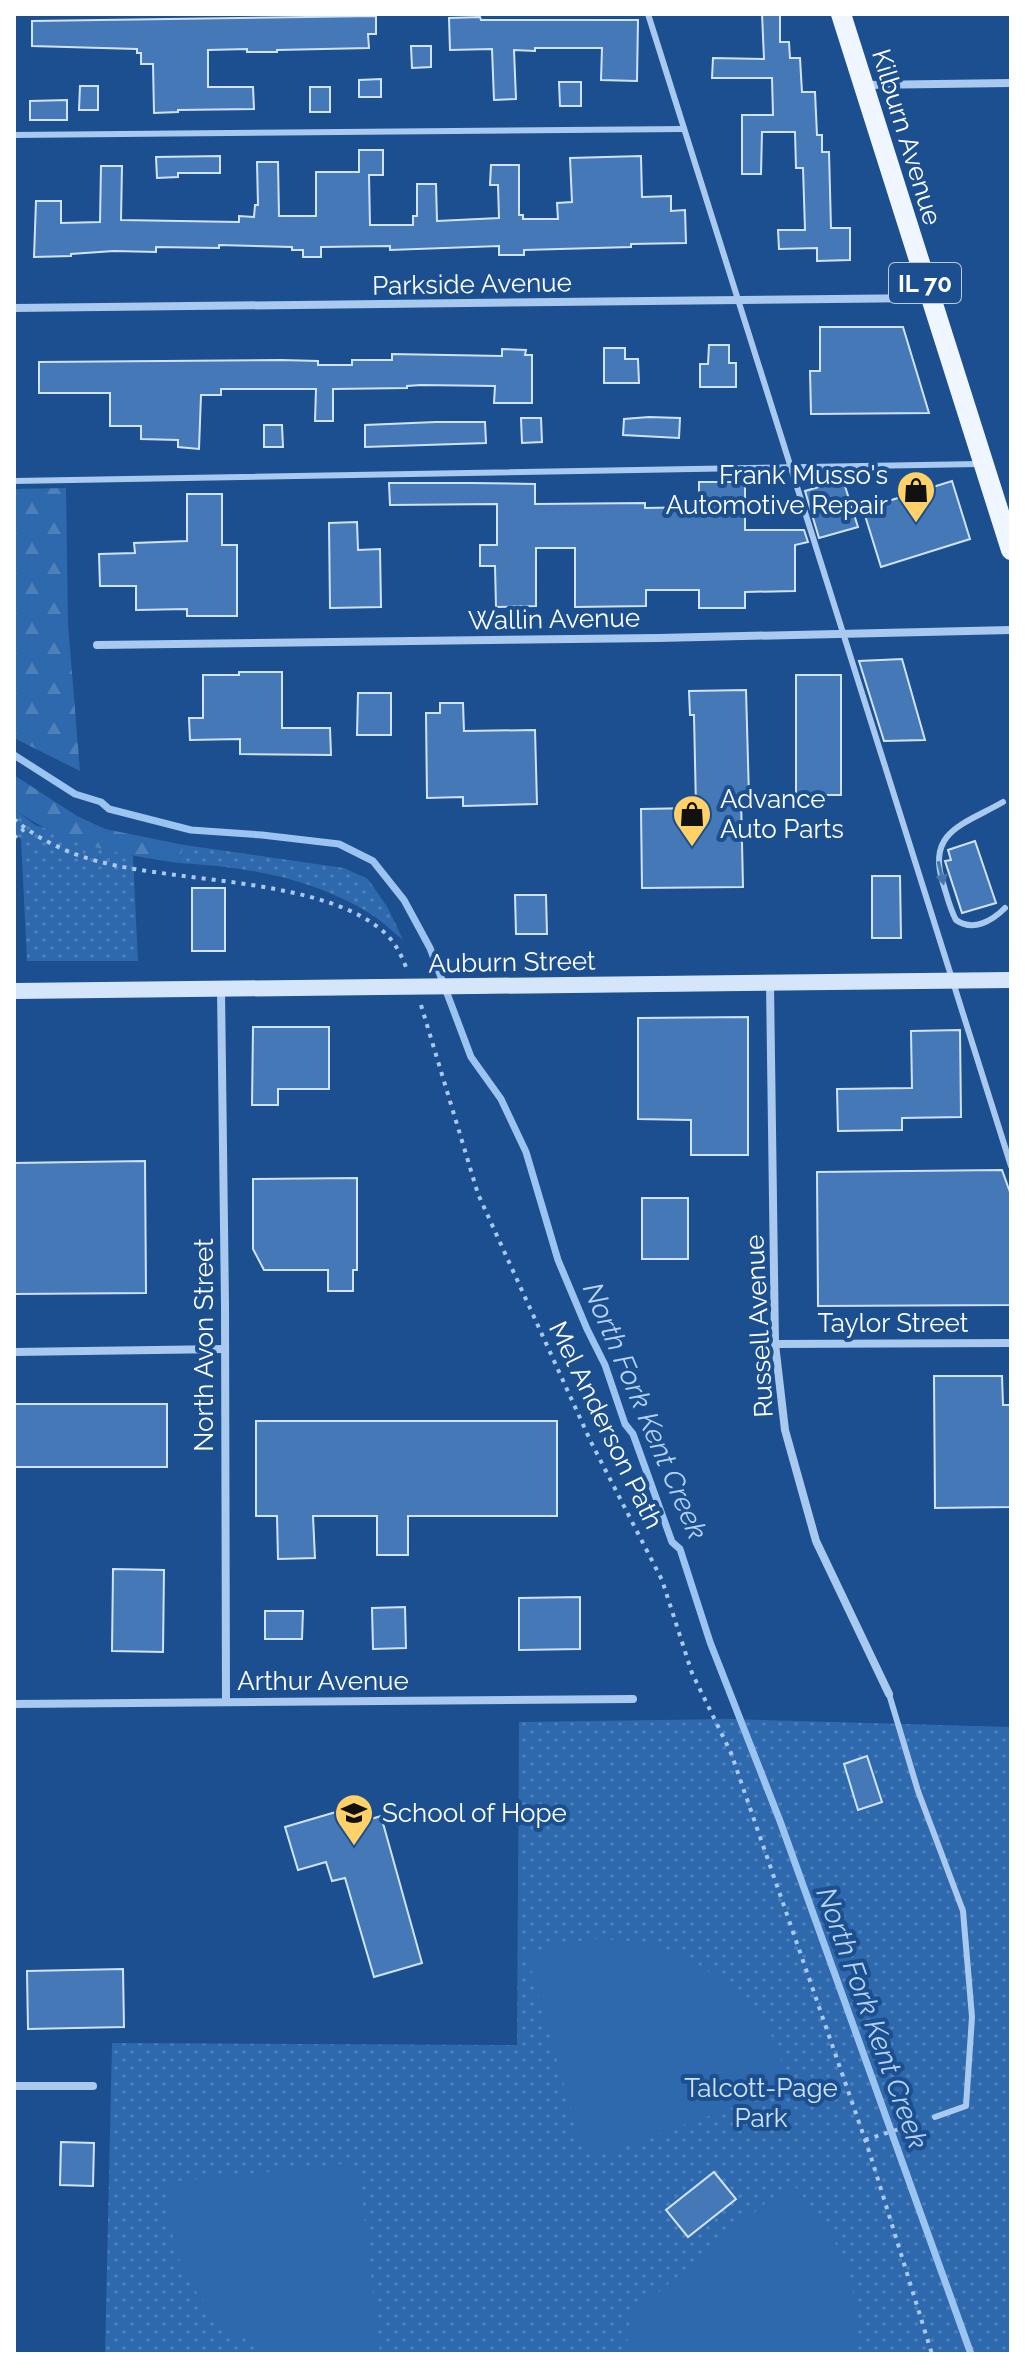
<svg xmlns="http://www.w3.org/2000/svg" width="1025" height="2368" viewBox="0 0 1025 2368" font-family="Raleway,sans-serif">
	<defs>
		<pattern id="grass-dots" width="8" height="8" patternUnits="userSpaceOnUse" patternTransform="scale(2)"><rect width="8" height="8" fill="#2e69ad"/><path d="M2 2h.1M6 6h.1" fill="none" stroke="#4d80b9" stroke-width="1.8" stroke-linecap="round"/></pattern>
		<pattern id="forest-firs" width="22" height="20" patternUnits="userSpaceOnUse" patternTransform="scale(2)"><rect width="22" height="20" fill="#2e69ad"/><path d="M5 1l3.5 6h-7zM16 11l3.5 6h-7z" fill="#4d80b9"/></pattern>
	</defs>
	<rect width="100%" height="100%" fill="#1b4f8f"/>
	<g fill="url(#grass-dots)">
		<polygon points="14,809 35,825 133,856 138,961 27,961 21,839 14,833"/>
		<path d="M184,845L344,868L368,879L388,908L403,940C392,931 381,920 369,913C313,878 243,866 178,863Z"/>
		<polygon points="731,1719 1011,1727 1011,2354 105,2354 112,2043 517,2045 519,1722"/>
	</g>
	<g fill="url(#forest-firs)">
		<polygon points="66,488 68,624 80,771 14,738 14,489"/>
		<path d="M14,775L77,816L105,829L184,845L178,863C119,854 63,845 14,809Z"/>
	</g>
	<g fill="#2e69ad">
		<path d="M592,1939C650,1939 691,1953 734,1991C746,2002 759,2015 767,2028C778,2045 783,2068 790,2087L602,2154L582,2147L527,1955L560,1944Z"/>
		<polygon points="343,2164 360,2179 380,2354 273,2354 227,2329 200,2297 182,2269 168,2218 168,2182"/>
		<path d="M791,2182C839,2239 862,2278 856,2354H632L627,2347L630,2316Z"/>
	</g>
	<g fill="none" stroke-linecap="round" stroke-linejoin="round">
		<polyline stroke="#9cc4f0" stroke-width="7" points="14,755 75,794 101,802 109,809 191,830 262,835 339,844 373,861 404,900 430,948 471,1057 501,1099 526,1152 558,1260 587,1329 605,1365 625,1424 633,1434 672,1542 680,1549 710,1642 780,1821 971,2354"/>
	</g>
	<g fill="#4478b7" stroke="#cfe3fa" stroke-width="2">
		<polygon points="762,14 780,14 780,42 789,42 790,58 800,58 802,92 815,92 817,135 822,135 822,152 829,152 831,228 850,228 850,260 817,261 817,248 779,249 778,230 805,230 803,168 796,168 795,132 762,132 761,174 742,174 742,115 773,115 772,78 712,78 713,58 764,59"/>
		<polygon points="376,16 376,34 368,34 369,48 277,50 277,52 247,52 247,49 208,50 208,87 253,87 254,109 178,110 178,112 154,113 153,64 141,64 141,53 137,53 137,49 32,46 32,21"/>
		<polygon points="480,17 481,20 638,20 637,81 601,80 602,48 535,48 535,51 514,50 516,99 494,100 492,49 450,50 449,18"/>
		<polygon points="411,46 431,46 431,67 412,68"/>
		<polygon points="381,79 381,97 359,97 359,80"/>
		<polygon points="559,82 581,82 581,106 560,106"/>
		<polygon points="80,86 98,86 98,110 79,110"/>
		<rect x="310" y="87" width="20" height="25"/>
		<polygon points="67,100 67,120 30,120 30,101"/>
		<polygon points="359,150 383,150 383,175 369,175 370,225 413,225 413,216 417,216 417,184 436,184 437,221 499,218 498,185 490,185 491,165 519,165 519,215 523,215 523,219 558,219 557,203 572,202 570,158 641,156 642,197 671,196 671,211 685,210 686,243 631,244 631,247 524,250 524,255 499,255 499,246 390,250 390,246 321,247 321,257 303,257 303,250 292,250 292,247 219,245 219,248 156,247 156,252 114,251 71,254 71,256 34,257 36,201 61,201 61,223 100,222 101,166 122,166 121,220 239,222 239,216 254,217 255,205 258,205 257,162 278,162 279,216 316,216 316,172 359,172"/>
		<polygon points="220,156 220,173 178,173 178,177 157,178 156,157"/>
		<polygon points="820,327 903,327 929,413 811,414 810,371 820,371"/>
		<polygon points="709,345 729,345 729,363 736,363 736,387 700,387 700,364 708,364"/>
		<polygon points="604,348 625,348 625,359 638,359 639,383 604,383"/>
		<polygon points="502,349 526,350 525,355 532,355 532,403 494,403 495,386 421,385 407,386 407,388 333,389 333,421 315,421 316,389 221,389 221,395 201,395 199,449 178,447 178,440 141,439 141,426 110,426 110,393 39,393 39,362 281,360 318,361 318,365 352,365 352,360 392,360 392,354 502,356"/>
		<polygon points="649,417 680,418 679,438 623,435 624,419"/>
		<polygon points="521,418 541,418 542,442 522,443"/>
		<polygon points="436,422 485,422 486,443 365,447 365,425"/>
		<polygon points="264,425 282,425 283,447 264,447"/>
		<polygon points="843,480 858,527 819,538 805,491"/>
		<polygon points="952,481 970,539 881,567 863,509"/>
		<polygon points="699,482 745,482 745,530 804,530 808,542 795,545 795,591 745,592 745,608 699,608 699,590 646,590 646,606 575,607 575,548 536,548 536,606 496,607 495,566 480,566 480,545 497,545 497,504 390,505 389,483 471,483 535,484 535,504 645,503 645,508 699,507"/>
		<polygon points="187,494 222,494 222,545 237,545 237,616 187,616 187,609 136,610 136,586 100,586 99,554 135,553 134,543 187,541"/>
		<polygon points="357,522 358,550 380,549 381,607 330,608 329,523"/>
		<polygon points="902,659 925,740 884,741 859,661"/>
		<polygon points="239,672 282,672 282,728 330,728 331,755 240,754 240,739 190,740 189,718 203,718 203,675 239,675"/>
		<rect x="796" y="675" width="45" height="120"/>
		<polygon points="746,690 749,797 741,797 743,887 642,888 641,809 696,808 694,715 690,715 689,691"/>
		<polygon points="358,693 391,693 391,735 357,735"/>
		<polygon points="440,703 463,703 464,731 535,730 537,804 463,806 463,797 427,798 426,713 440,713"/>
		<polygon points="975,841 996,903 962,913 945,861 951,860 948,850"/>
		<polygon points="872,876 900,876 901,938 872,938"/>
		<rect x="192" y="888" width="33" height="63"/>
		<polygon points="515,895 546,895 547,934 516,934"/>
		<polygon points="748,1017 748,1155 691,1155 691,1120 638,1119 638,1018"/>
		<polygon points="253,1027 329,1027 329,1089 278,1089 278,1105 252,1105"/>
		<polygon points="960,1030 961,1117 902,1118 902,1130 838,1131 837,1089 912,1088 911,1031"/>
		<polygon points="145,1161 146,1293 14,1294 14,1163"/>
		<polygon points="1002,1170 1011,1195 1011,1305 818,1306 817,1172"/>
		<polygon points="357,1178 357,1270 353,1270 353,1291 328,1291 328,1270 264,1270 253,1249 253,1179"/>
		<rect x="642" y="1198" width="46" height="61"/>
		<polygon points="934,1376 1002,1376 1003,1405 1011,1405 1011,1507 935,1508"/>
		<rect x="14" y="1404" width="153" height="63"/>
		<polygon points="256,1421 557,1421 557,1516 408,1516 408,1555 377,1555 377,1516 313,1516 315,1558 278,1559 277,1516 256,1516"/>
		<polygon points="113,1569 164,1570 163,1652 112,1651"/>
		<polygon points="580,1597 580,1649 519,1650 519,1598"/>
		<polygon points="405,1607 406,1648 373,1649 372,1608"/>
		<polygon points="265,1611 303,1611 302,1639 265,1639"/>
		<polygon points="867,1756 882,1802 858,1810 844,1764"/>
		<polygon points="346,1809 351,1825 381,1816 422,1963 374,1977 345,1878 332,1881 326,1862 298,1870 285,1827"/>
		<polygon points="123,1969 124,2027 28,2029 27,1971"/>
		<polygon points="61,2142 94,2143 93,2186 60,2185"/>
		<polygon points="714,2172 736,2199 688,2237 666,2210"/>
	</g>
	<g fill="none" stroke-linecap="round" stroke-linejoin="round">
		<g stroke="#a9c9ee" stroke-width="4" stroke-dasharray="4 6" stroke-linecap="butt">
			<path d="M14,819C37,839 71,855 101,862C179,883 331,878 388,936C397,946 401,955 406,967"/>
			<polyline points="14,838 24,829"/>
			<polyline points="421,1005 478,1194 591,1442 662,1580 692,1673 731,1753 871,2157 932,2354"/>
			<polyline points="865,2140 921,2122"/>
		</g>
		<g stroke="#a9c9ee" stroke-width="6">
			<polyline points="648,14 1011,1166"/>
			<polyline points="14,135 684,129"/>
			<polyline points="14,481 979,464"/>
			<path d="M1003,802C965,824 926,831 943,883C947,896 950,909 956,920C973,932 992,921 1005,908"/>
			<polyline points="889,1694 918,1791 963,1911 972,2017 966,2106 935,2117"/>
		</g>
		<g stroke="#a9c9ee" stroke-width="8">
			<polyline points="864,85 1011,83"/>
			<polyline points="14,308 929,298"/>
			<polyline points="97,645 658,638 1011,630"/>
			<polyline points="770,984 775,1344 785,1430 816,1541 889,1694"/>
			<polyline points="221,989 225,1305 226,1702"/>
			<polyline points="775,1344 1011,1343"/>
			<polyline points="14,1352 225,1349"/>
			<polyline points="14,1704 633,1699"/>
			<polyline points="14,2086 93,2086"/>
		</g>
		<g stroke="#d6e6fa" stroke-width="16">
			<polyline points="475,986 1011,980"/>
			<polyline points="14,991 380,987"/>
		</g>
		<polyline stroke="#f0f6ff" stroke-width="20" points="841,14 1011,550"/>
		<polyline stroke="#d6e6fa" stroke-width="16" points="380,987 475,986"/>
	</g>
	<defs><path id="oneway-solid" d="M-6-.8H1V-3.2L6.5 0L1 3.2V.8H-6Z" transform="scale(2)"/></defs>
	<use fill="#4674ac" href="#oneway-solid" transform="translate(941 873) rotate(77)"/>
	<defs>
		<symbol id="shop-pin" viewBox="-11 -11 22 30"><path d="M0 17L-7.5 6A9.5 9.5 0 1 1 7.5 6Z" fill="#ffd166" stroke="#1b4f8f"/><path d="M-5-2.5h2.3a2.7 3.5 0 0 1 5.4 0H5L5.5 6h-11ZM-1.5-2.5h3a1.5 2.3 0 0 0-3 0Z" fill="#111"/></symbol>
		<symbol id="school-pin" viewBox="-11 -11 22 30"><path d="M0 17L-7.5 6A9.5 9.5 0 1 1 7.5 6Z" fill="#ffd166" stroke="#1b4f8f"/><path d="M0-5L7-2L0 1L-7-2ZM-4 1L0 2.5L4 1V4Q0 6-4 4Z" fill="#111"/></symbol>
	</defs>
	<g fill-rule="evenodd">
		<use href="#shop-pin" x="894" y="468" width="44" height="60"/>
		<use href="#shop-pin" x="670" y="792" width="44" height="60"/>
		<use href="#school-pin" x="332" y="1791" width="44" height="60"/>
	</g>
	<g text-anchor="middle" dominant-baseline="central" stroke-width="8" stroke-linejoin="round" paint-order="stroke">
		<rect fill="#1b4f8f" stroke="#bbcadd" stroke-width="2" x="889" y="263" width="72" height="40" rx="6"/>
		<g font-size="24" font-weight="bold" fill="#fff">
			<text x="925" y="283">IL 70</text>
		</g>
		<g font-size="26" fill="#fff" stroke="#1b4f8f">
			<text transform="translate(907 137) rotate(73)">Kilburn Avenue</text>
			<text transform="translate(472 284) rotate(-1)">Parkside Avenue</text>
			<text transform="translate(554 619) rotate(-1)">Wallin Avenue</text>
			<text transform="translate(512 962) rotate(-1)">Auburn Street</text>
			<text x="893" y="1323">Taylor Street</text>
			<text transform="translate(759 1326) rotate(-93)">Russell Avenue</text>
			<text transform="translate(204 1345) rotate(-90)">North Avon Street</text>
			<text transform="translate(606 1425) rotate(64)">Mel Anderson Path</text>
			<text x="323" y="1681">Arthur Avenue</text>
		</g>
		<g font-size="26" fill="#fff" stroke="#1b4f8f" text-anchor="start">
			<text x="888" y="475" text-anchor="end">Frank Musso's<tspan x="888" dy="30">Automotive Repair</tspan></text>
			<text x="720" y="799">Advance<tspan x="720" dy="30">Auto Parts</tspan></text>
			<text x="382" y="1813">School of Hope</text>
		</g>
		<g font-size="26" fill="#cfe3fa" stroke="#1b4f8f">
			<text x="761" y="2088">Talcott-Page<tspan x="761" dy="30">Park</tspan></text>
		</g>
		<g font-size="28" font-style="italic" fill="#b5d3f5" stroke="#1b4f8f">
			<text transform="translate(645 1411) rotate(67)">North Fork Kent Creek</text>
			<text transform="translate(872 2018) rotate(70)">North Fork Kent Creek</text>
		</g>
	</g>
	<rect width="1025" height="2368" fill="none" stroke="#ffffff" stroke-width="32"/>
</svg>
